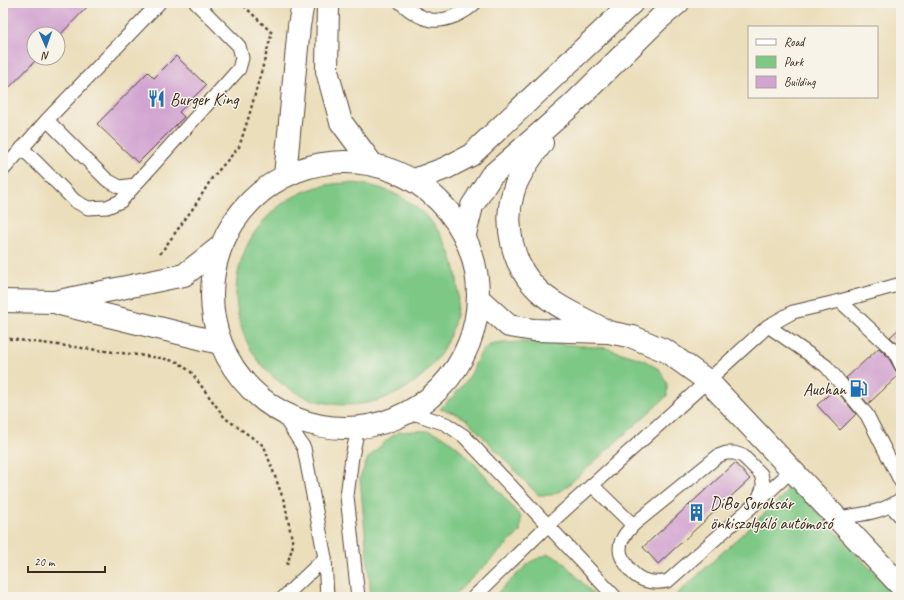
<svg xmlns="http://www.w3.org/2000/svg" width="904" height="600" viewBox="0 0 904 600" font-family="Caveat,sans-serif">
	<rect width="100%" height="100%" fill="#f7f3e8"/>
	<filter id="ink" filterUnits="userSpaceOnUse"><feTurbulence type="fractalNoise" baseFrequency=".025" numOctaves="2"/><feDisplacementMap in="SourceGraphic" scale="8" xChannelSelector="R" yChannelSelector="G"/><feConvolveMatrix kernelMatrix="1 2 1 2 8 2 1 2 1" color-interpolation-filters="sRGB"/></filter>
	<filter id="wash" filterUnits="userSpaceOnUse"><feTurbulence type="fractalNoise" baseFrequency=".012" numOctaves="4" result="noise"/><feDisplacementMap in="SourceGraphic" scale="16" xChannelSelector="R" yChannelSelector="G"/><feGaussianBlur stdDeviation="0.9" result="paint"/><feColorMatrix in="noise" values="0 0 0 0 0 0 0 0 0 0 0 0 0 0 0 0 0 1.4 0 .05"/><feComposite in="paint" operator="in"/></filter>
	<g filter="url(#wash)">
		<rect width="100%" height="100%" fill="#ebdebb"/>
		<g fill="#7dc885" stroke="#5c7952">
			<circle cx="347" cy="294" r="111"/>
			<path d="M522,342L550,343L606,348L644,360L660,370L667,384V396L564,489L552,495H538L466,419L454,413L440,409C451,398 463,387 471,374C475,366 478,354 486,347C493,342 513,343 522,342Z"/>
			<path d="M413,431C419,431 426,430 432,432C457,436 502,496 521,517L520,532L452,597H371L360,478L368,458L388,439L399,432Z"/>
			<polygon points="789,482 897,597 674,597 779,500 786,492 786,484"/>
			<polygon points="548,554 560,559 596,597 493,597 530,562"/>
		</g>
		<g id="blocks">
			<g fill="#d2a4d1">
				<polygon points="3,3 91,3 58,37 58,34 34,34 34,58 38,58 3,94"/>
				<polygon points="176,56 206,85 179,112 184,117 138,163 97,124 148,72 154,78"/>
				<polygon points="901,327 901,347 890,337"/>
				<polygon points="879,348 888,357 896,371 901,373 868,404 846,378"/>
				<polygon points="835,389 856,414 840,430 817,405"/>
				<polygon points="735,463 750,479 658,564 643,547"/>
			</g>
		</g>
	</g>
	<g filter="url(#ink)">
		<use href="#blocks" fill-opacity="0" stroke="#554536" stroke-width="1"/>
		<g fill="none" stroke-linecap="round" stroke-linejoin="round">
			<defs>
				<g id="lane">
					<path d="M401,3C409,10 420,18 431,20C446,22 465,13 475,3"/>
					<polyline points="47,120 107,180 120,187 135,185 239,69 242,58 239,46 196,3"/>
					<polyline points="22,148 75,201 88,208 107,207 121,201 135,185"/>
					<polyline points="3,170 47,120 159,3"/>
					<polyline points="840,301 901,284"/>
					<polyline points="768,326 826,366 867,415 901,482"/>
					<polyline points="280,411 304,448 325,558 327,597"/>
					<polyline points="410,412 446,424 464,436 615,597"/>
					<polyline points="358,428 352,457 347,496 358,597"/>
					<path d="M726,453H734L743,456L761,474L763,482V488L757,502L668,581C650,585 635,580 626,564C623,560 620,554 620,549C620,539 627,532 633,525L718,456Z"/>
					<polyline points="592,485 633,525"/>
					<polyline points="760,500 792,470"/>
					<polyline points="891,506 901,517"/>
					<path d="M837,518C860,515 882,513 901,499"/>
					<polyline points="284,597 325,558"/>
					<polyline points="474,597 547,526 768,326 793,312 840,301 895,352 901,365"/>
				</g>
				<g id="street">
					<polyline points="328,3 327,71 341,122 372,164"/>
					<circle cx="345" cy="295" r="133"/>
					<polyline points="285,176 299,26 303,3"/>
					<polyline points="479,299 509,326 534,330 608,332 633,337 666,351 708,381 901,586"/>
					<polyline points="3,301 54,302 184,275 220,247"/>
					<polyline points="60,304 220,343"/>
				</g>
				<g id="highway">
					<path d="M542,143C532,156 517,177 513,193C504,224 512,264 535,287C552,306 586,319 608,332"/>
					<polyline points="414,180 446,168 471,155 632,3"/>
					<polyline points="465,234 472,206 491,176 571,106 660,18 678,3"/>
				</g>
			</defs>
			<use href="#lane" stroke="#554536" stroke-width="15"/>
			<use href="#street" stroke="#554536" stroke-width="24"/>
			<use href="#highway" stroke="#554536" stroke-width="24"/>
			<g stroke="#554536" stroke-width="2.5" stroke-dasharray="3 3" stroke-linecap="butt">
				<polyline points="160,254 196,204 212,178 239,147 249,116 272,33 241,3"/>
				<polyline points="3,338 161,358 178,362 191,372 225,418 264,446 285,504 293,545 287,565"/>
			</g>
			<use href="#lane" stroke="#fff" stroke-width="13"/>
			<use href="#street" stroke="#fff" stroke-width="22"/>
			<use href="#highway" stroke="#fff" stroke-width="22"/>
		</g>
	</g>
	<defs>
		<symbol id="restaurant-bare" viewBox="-9 -9 18 18"><path d="M-5-6h1v4h1v-4h1v4h1v-4h1v5L-1.5 .5V6h-2V.5L-5-1ZM5-6V6H3V1.5H1.5Q1.5-4 5-6Z" fill="#1f6fb2" stroke="#f7f3e8" stroke-width="2.5" paint-order="stroke"/></symbol>
		<symbol id="fuel-bare" viewBox="-9 -9 18 18"><path d="M-5.5-6h7V0h2V4h1.3V-2.5L3-4.5l.8-.8L6-3V5H2.5V1h-1V6h-7ZM-4.2-4.7v3.2H.2V-4.7Z" fill="#1f6fb2" stroke="#f7f3e8" stroke-width="2.5" paint-order="stroke"/></symbol>
		<symbol id="building-bare" viewBox="-9 -9 18 18"><path d="M-4-6H4V6H1V3H-1V6H-4ZM-2.5-4.3h1.7v1.8h-1.7ZM.8-4.3h1.7v1.8H.8ZM-2.5-1h1.7V.8h-1.7ZM.8-1h1.7V.8H.8Z" fill="#1f6fb2" stroke="#f7f3e8" stroke-width="2.5" paint-order="stroke"/></symbol>
	</defs>
	<g fill-rule="evenodd">
		<use href="#restaurant-bare" x="144" y="86" width="25" height="25"/>
		<use href="#fuel-bare" x="846" y="376" width="25" height="25"/>
		<use href="#building-bare" x="684" y="500" width="25" height="25"/>
	</g>
	<g text-anchor="middle" dominant-baseline="central" stroke-width="3" stroke-linejoin="round" paint-order="stroke">
		<g font-size="17" fill="#3b2a1e" stroke="#f7f3e8" text-anchor="start">
			<text x="170" y="99">Burger King</text>
			<text x="846" y="389" text-anchor="end">Auchan</text>
			<text x="710" y="503">DiBo Soroksár<tspan x="710" dy="20">önkiszolgáló autómosó</tspan></text>
		</g>
	</g>
	<rect width="904" height="600" fill="none" stroke="#f7f3e8" stroke-width="16"/>
	<rect x="748" y="26" width="130" height="72" fill="#f7f3e8" stroke="#aca397"/>
	<rect x="756" y="39" width="20" height="6" fill="#ffffff" stroke="#aca397"/>
	<text x="784" y="46" font-size="12" fill="#3b2a1e">Road</text>
	<rect x="756" y="56" width="20" height="12" fill="#7dc885" stroke="#aca397"/>
	<text x="784" y="66" font-size="12" fill="#3b2a1e">Park</text>
	<rect x="756" y="76" width="20" height="12" fill="#d2a4d1" stroke="#aca397"/>
	<text x="784" y="86" font-size="12" fill="#3b2a1e">Building</text>
	<g transform="translate(46 46) rotate(178)"><circle r="19" fill="#f7f3e8" stroke="#aca397"/>
	<path d="M0-3L7 15L0 10L-7 15Z" fill="#1f6fb2"/>
	<text y="-6" font-size="11" font-weight="bold" text-anchor="middle" fill="#3b2a1e">N</text>
	</g>
	<path d="M28 566v6h77v-6" fill="none" stroke="#3b2a1e" stroke-width="2"/>
	<text x="34" y="566" font-size="12" fill="#3b2a1e" stroke="#f7f3e8" stroke-width="3" paint-order="stroke">20 m</text>
</svg>
